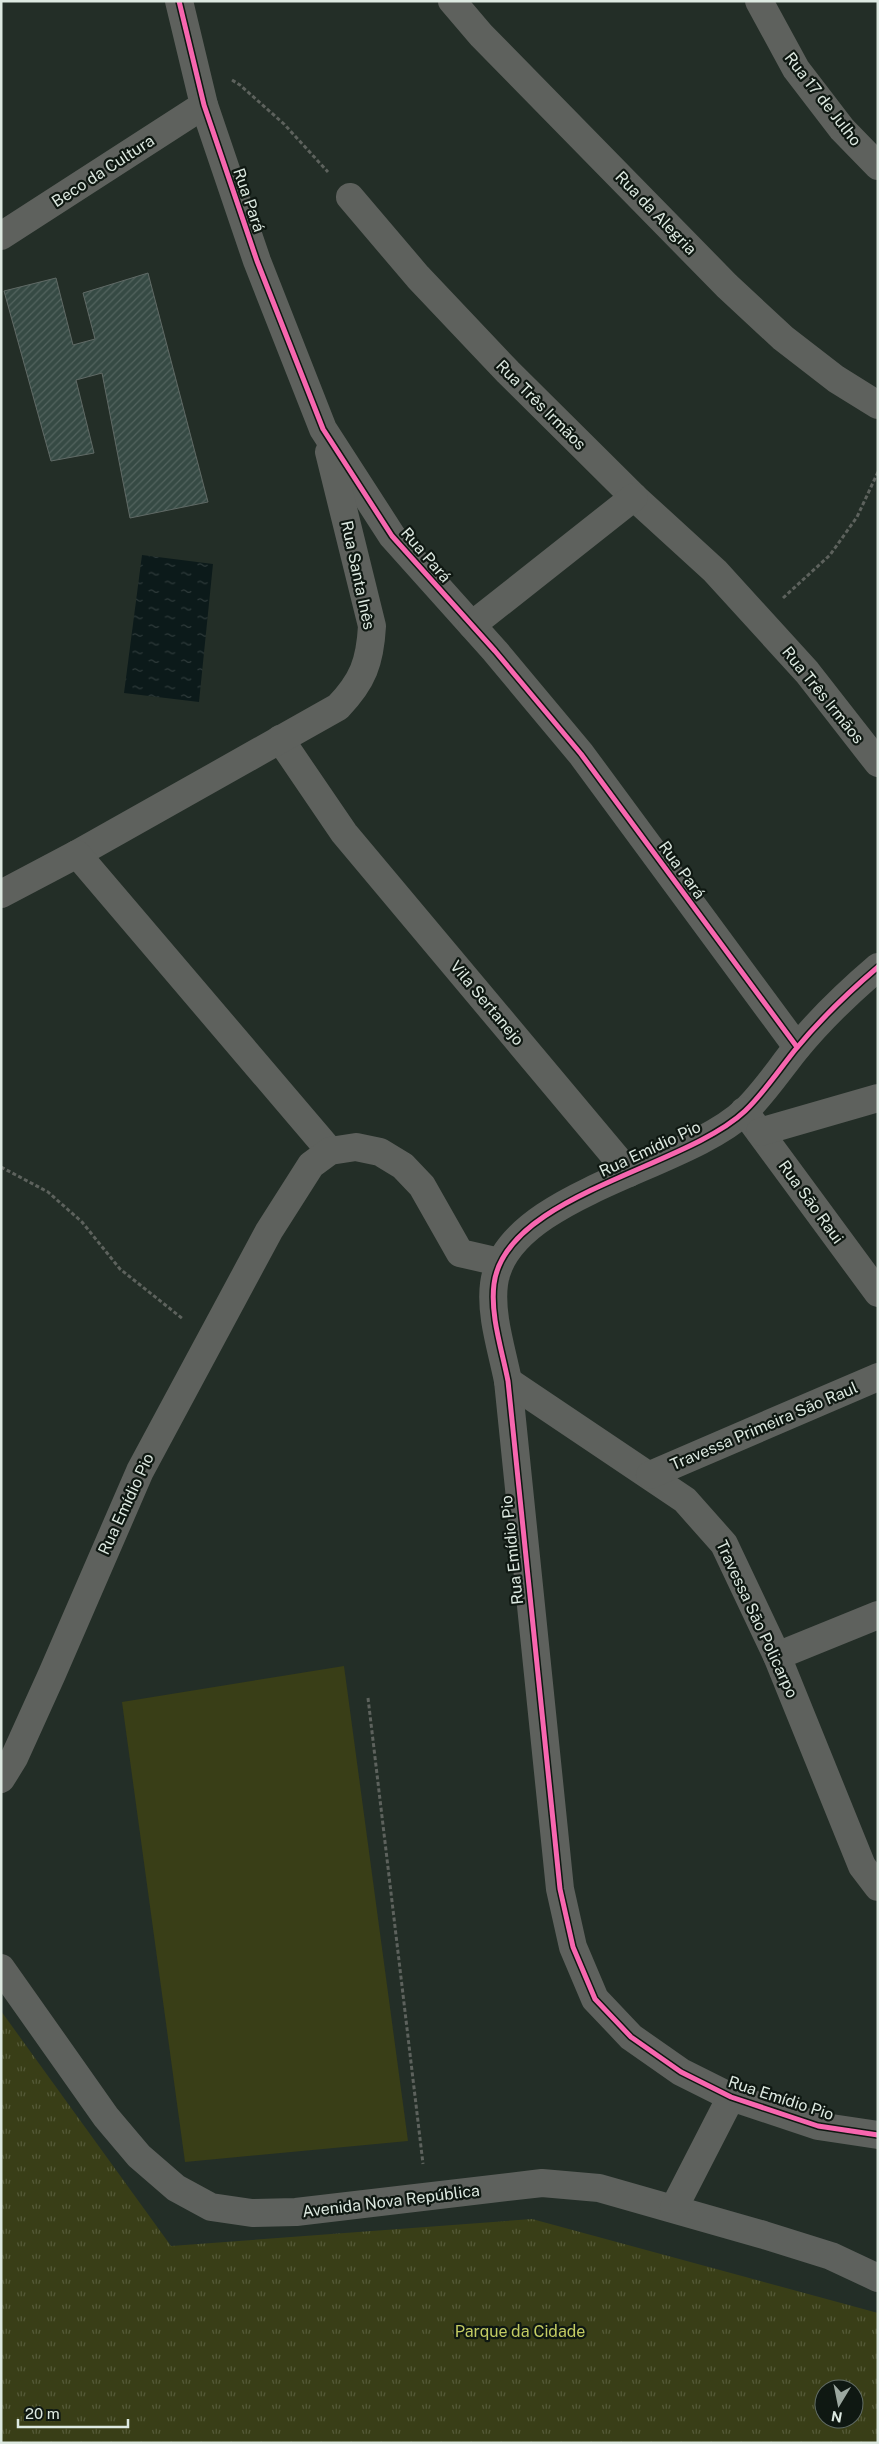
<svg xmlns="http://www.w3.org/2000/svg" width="879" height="2444" viewBox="0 0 879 2444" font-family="'Public Sans',sans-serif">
	<defs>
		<pattern id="park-tufts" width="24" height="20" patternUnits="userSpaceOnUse" patternTransform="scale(1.25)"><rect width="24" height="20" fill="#393e17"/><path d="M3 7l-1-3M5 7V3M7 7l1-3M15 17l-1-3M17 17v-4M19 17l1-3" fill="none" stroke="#555a38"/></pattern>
		<pattern id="water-ripples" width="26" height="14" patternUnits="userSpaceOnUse" patternTransform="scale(1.25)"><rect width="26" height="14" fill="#0c1a1a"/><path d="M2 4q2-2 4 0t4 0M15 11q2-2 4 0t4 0" fill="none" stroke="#2f3b3b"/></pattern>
		<pattern id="building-hatch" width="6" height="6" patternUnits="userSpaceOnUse" patternTransform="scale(1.25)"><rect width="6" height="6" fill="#364a44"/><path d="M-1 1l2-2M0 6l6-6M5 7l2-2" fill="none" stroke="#53645f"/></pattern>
	</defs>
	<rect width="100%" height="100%" fill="#232e27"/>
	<path fill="url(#park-tufts)" fill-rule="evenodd" d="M1,2011L171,2246L532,2219L878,2313V2443H1ZM824,2389H854V2419H824Z"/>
	<polygon fill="#393e17" points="344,1666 408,2141 185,2162 122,1702"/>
	<polygon fill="url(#water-ripples)" points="142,555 213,564 199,702 124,693"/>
	<polygon fill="url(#building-hatch)" stroke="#606a66" points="148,273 208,502 130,518 102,373 76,380 94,453 51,461 4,291 56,278 73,345 95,339 83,293"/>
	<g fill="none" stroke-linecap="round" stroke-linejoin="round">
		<g stroke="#5d625d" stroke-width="3" stroke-dasharray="4 2.5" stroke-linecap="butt">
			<polyline points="232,80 240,85 284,124 328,172"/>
			<polyline points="783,598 830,555 857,517 878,472"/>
			<polyline points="1,1167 48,1192 82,1222 120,1269 183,1319"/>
			<polyline points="368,1698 423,2164"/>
		</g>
		<g stroke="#5e615d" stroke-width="28">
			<polyline points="179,1 204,105 257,261 323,429 392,536 495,651 581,754 797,1047"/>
			<polyline points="452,1 481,35 727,286 783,338 836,379 878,405"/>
			<polyline points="759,1 796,69 842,129 878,166"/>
			<polyline points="350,197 418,277 508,372 634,497 715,571 807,672 878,763"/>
			<polyline points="1,236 204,105"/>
			<polyline points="472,625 634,497"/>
			<polyline points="280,739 344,833 629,1173"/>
			<path d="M77,854L338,707C363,681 370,662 372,626L329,452"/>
			<polyline points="1,894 77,854 330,1151"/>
			<path d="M878,967C851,990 818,1022 795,1050C779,1070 763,1094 745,1111C685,1168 505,1195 494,1284C490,1315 502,1350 508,1381L560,1889L573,1947L595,1999L631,2037L681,2072L731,2097L818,2126L878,2135"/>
			<polyline points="744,1111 878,1293"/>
			<polyline points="760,1132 878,1098"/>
			<polyline points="508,1381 685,1500 724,1544 777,1656 862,1866 878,1887"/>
			<polyline points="650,1475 878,1377"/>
			<polyline points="777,1656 878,1615"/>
			<polyline points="1,1779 14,1758 52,1674 140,1471 269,1231 311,1165 330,1151 356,1147 380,1152 403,1166 422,1186 460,1253 499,1262"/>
			<polyline points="1,1968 106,2117 139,2156 176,2188 211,2207 252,2213 296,2212 542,2183 599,2188 764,2235 831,2256 878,2278"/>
			<polyline points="674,2208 731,2097"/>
		</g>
		<defs>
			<g id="cycleway">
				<polyline points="179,1 204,105 257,261 323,429 392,536 495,651 581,754 797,1047"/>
				<path d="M878,967C851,990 818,1022 795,1050C779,1070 763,1094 745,1111C685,1168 505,1195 494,1284C490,1315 502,1350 508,1381L560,1889L573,1947L595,1999L631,2037L681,2072L731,2097L818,2126L878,2135"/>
			</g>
		</defs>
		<use href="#cycleway" stroke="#0f1812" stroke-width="8"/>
		<use href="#cycleway" stroke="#f766af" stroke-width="5"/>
	</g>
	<g text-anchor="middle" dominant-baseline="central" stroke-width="4.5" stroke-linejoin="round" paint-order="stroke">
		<g font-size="16" fill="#dde9e1" stroke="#0f1812">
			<text transform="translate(823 99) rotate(52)">Rua 17 de Julho</text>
			<text transform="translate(103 171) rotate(-33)">Beco da Cultura</text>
			<text transform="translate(249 200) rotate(71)">Rua Pará</text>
			<text transform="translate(656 213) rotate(46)">Rua da Alegria</text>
			<text transform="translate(541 405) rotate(45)">Rua Três Irmãos</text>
			<text transform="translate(426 555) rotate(49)">Rua Pará</text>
			<text transform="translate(358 575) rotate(78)">Rua Santa Inês</text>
			<text transform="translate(823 695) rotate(51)">Rua Três Irmãos</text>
			<text transform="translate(682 870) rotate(54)">Rua Pará</text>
			<text transform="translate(487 1003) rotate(50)">Vila Sertanejo</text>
			<text transform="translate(650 1149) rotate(-25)">Rua Emídio Pio</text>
			<text transform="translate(811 1202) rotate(54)">Rua São Raui</text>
			<text transform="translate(764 1426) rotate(-23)">Travessa Primeira São Raul</text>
			<text transform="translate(126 1504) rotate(-65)">Rua Emídio Pio</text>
			<text transform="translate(512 1550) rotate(-96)">Rua Emídio Pio</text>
			<text transform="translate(757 1619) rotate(65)">Travessa São Policarpo</text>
			<text transform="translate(781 2098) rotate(18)">Rua Emídio Pio</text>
			<text transform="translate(391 2201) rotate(-7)">Avenida Nova República</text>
		</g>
		<g font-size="16" fill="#c4cc63" stroke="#0f1812">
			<text x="520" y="2331">Parque da Cidade</text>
		</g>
	</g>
	<rect width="879" height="2444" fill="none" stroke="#dde9e1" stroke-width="5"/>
	<g transform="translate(839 2404) rotate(190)"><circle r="24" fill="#0f1812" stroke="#616c65"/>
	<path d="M0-4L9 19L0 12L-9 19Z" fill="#9ca8a0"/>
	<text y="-8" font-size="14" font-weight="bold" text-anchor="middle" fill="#dde9e1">N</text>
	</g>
	<path d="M18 2419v8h110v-8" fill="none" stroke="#dde9e1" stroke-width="2.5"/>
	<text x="25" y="2419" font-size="15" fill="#dde9e1" stroke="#0f1812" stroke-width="4" paint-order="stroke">20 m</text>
</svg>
